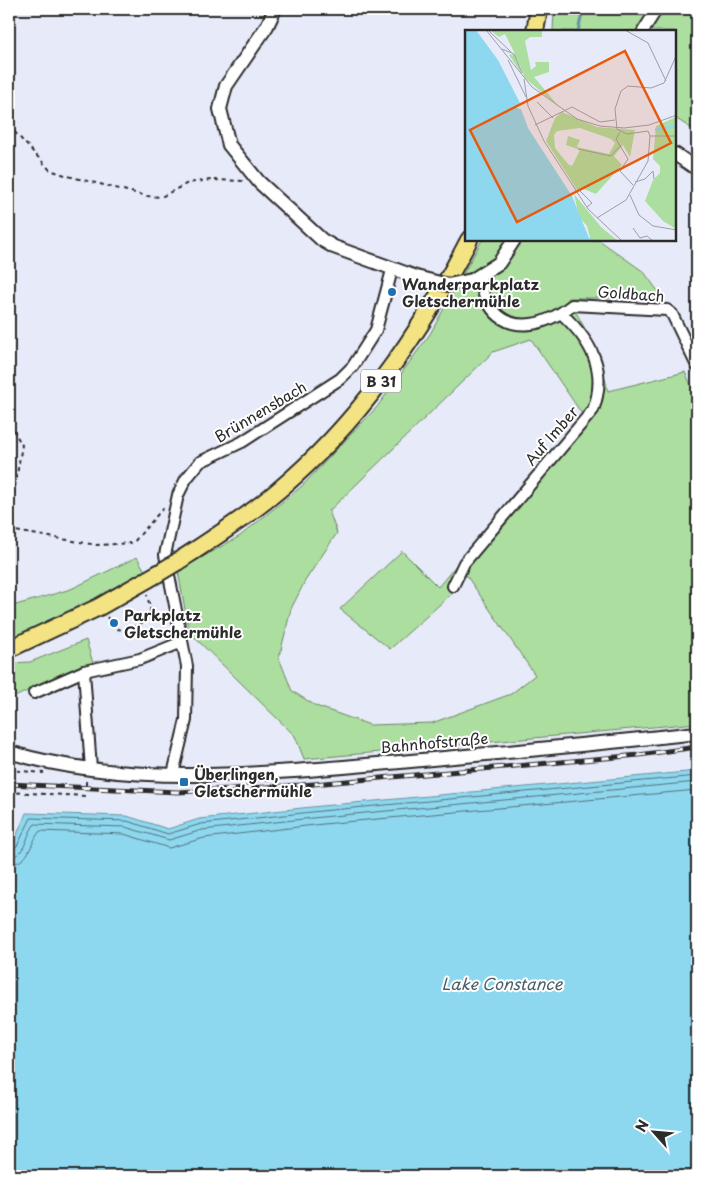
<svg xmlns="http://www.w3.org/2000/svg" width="706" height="1185" viewBox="0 0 706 1185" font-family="'Playpen Sans',sans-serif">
	<rect width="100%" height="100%" fill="#e7ebf9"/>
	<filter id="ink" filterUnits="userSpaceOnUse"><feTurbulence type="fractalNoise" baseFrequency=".02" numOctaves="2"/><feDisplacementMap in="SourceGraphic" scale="10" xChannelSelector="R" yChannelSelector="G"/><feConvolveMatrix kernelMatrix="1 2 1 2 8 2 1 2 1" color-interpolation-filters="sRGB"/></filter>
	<g filter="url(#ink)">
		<g fill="#acde9f" stroke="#6c8465" fill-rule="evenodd">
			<polygon points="554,9 697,9 697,132 675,118 675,31 553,31"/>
			<path d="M482,240H599L644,272L663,298H568L599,354L608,391L685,372L697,398V723L304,759L295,736L189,632L178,571L240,536L302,486L377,407L430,334ZM531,339L582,414L438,587L402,551L340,609L390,649L456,590L466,575L535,675L511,694L432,723L370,725L316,706L292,691L279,658L291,609L305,581L337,533L329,511L493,352Z"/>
			<polygon points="137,557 145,571 80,607 9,640 9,607 71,589"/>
			<polygon points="86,640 93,663 59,675 9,700 9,663 30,662"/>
		</g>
		<polygon fill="#8ed8ef" stroke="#6693a1" points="697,771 697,1176 9,1176 9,847 13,844 26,813 127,816 168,829 199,819 321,806"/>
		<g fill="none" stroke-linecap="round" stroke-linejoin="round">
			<g stroke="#537079" stroke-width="1">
				<polyline points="9,851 17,846 31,818 127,821 168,834 201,824 321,811 697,776"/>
				<path d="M9,857C27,856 25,835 35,824L125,827L169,840L202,830L322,817L697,782"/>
				<path d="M9,864C31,863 29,844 40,831L124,834L169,848L204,838L323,824L697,790"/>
			</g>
			<polyline stroke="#6693a1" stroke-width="3" points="578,31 583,9"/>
			<defs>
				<g id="minor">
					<polyline points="643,31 657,9"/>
					<path d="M480,276C482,284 482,293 486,299C505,337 544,327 572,305L667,310L672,314L697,366"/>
					<path d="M453,586L464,563L593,410C608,370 591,341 562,314"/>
					<polyline points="84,671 91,769"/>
					<polyline points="34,693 84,671 140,659 182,642"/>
					<polyline points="173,774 186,720 187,666 165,555 178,495 186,479 200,462 242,442 340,379 353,366 376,330 392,270"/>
				</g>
				<g id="tertiary">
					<polyline points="275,9 267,26 226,86 220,109 229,145 259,182 322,240 334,247 416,277"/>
					<polyline points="675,154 697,169"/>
					<polyline points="472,280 499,263 514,240"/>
					<path d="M9,752C133,789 272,773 400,762C499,753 598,744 697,733"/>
				</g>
				<g id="primary">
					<polyline points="535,31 539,9"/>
					<path d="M177,562C206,543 236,524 264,502C352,433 418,338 469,240"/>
					<polyline points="9,649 99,607 157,574"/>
				</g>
			</defs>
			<use href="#minor" stroke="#2b2b2b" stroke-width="14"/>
			<use href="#tertiary" stroke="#2b2b2b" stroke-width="16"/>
			<use href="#primary" stroke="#2b2b2b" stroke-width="20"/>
			<g stroke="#2b2b2b" stroke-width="2" stroke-dasharray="4 4" stroke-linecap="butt">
				<polyline points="104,9 105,9"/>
				<polyline points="9,26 17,9"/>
				<polyline points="9,126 50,170 68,176 147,196 161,197 188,183 211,180 244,181"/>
				<polyline points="9,423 22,445 9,522"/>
				<polyline points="9,530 97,545 133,543 165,506"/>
				<path d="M107,617C109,620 111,625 113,627C123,634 144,625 149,615C152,609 148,601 147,595"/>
				<polyline points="9,770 44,773"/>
				<polyline points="86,785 86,782 91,781"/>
				<polyline points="9,792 85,796 85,793"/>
			</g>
			<use href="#minor" stroke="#fff" stroke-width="10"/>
			<use href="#tertiary" stroke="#fff" stroke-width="12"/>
			<use href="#primary" stroke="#f4e382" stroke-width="16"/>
			<defs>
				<polyline id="rail" points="9,784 178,792 302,785 639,755 697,747"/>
			</defs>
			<use href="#rail" stroke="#2b2b2b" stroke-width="5"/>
			<use href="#rail" stroke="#fff" stroke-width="3" stroke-dasharray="9" stroke-linecap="butt"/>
			<defs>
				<polyline id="tertiary-bridge" points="416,277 448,285 472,280"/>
				<polyline id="primary-bridge" points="157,574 177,562"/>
			</defs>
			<use href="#tertiary-bridge" stroke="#2b2b2b" stroke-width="16" stroke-linecap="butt"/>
			<use href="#primary-bridge" stroke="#2b2b2b" stroke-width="20" stroke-linecap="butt"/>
			<use href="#tertiary-bridge" stroke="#fff" stroke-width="12"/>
			<use href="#primary-bridge" stroke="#f4e382" stroke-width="16"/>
		</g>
	</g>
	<g fill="#1f6fb2" stroke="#fff" stroke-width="2">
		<circle cx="392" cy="292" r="5"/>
		<circle cx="114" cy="623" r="5"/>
		<rect x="179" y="777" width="10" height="10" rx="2.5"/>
	</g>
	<g text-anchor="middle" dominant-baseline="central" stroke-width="4" stroke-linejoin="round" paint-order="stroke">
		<rect fill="#fff" stroke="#6b6b6b" stroke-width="1" x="361" y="369.5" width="40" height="23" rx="4"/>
		<g font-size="14" font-weight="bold" fill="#2b2b2b">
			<text x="381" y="381">B 31</text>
		</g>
		<g font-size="15" font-weight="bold" fill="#2b2b2b" stroke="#fff" text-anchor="start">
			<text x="402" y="283">Wanderparkplatz<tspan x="402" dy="17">Gletschermühle</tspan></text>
			<text x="124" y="614">Parkplatz<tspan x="124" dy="17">Gletschermühle</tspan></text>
			<text x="194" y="773">Überlingen,<tspan x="194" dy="17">Gletschermühle</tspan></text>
		</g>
		<g font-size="15" fill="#2b2b2b" stroke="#fff">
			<text transform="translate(631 293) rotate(4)">Goldbach</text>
			<text transform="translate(260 411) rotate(-31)">Brünnensbach</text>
			<text transform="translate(551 435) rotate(-49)">Auf Imber</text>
			<text transform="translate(434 742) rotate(-5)">Bahnhofstraße</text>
		</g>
		<g font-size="16" font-style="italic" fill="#495f66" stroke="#fff">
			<text x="502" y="983">Lake Constance</text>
		</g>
	</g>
	<g transform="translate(465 30)">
		<rect width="211" height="211" fill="#e7ebf9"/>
		<path d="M25,0H77V7H65L60,11L66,40L71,36L70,32H84V42L69,47L95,78L60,48L51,27L57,44L44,25L50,24L40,4L34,7ZM97,82L132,97L170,100L165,127L158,115L149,126L157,135L131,164L119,159L112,160L81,111L90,88ZM115,98L146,109L150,113L144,124L112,117L115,110L103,106L101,115L115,120L107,136L103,134L90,118L89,105L92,101ZM211,87V199L198,191L180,171L188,150L195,143V136L188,129L191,96ZM109,164L136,197L153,211H126L122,196L114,187Z" fill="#acde9f" fill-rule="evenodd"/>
		<path d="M0,0H11L33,30L56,75L47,77L56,79L63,98L107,166L124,208L138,211H0Z" fill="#8ed8ef"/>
		<path fill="none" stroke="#8ed8ef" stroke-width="2.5" d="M190,100L212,96M0,159L62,211"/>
		<path fill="none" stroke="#9c9ea7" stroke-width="1" d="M21,0L67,57L112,89L135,96L159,98L184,95L212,85M160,0L183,13L201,51M24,1L46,22M37,19L49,24L57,43M43,30L61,67M59,49L63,76L79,111L123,179L157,211M72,72L88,88M70,95L107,77L135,92L150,90M155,102L151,109L163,129L155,141L168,155M185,106H212M113,119L146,126L156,115M170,152L180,149L188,141L189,149M114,160L127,173L122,177M165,165L174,185L188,196L212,200M132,188L161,170L183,131L185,106L183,101L162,104L152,99L150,79L156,61L163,56L186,58L199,53L212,24M168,198L175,208L182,206L188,211"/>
		<path fill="#e8590c" fill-opacity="0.15" stroke="#e8590c" stroke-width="2.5" d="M160,21L206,113L52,192L5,100Z"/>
		<rect width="211" height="211" fill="none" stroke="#2b2b2b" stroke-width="2.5"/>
	</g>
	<rect width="706" height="1185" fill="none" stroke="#fff" stroke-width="30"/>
	<rect x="15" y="15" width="676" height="1155" fill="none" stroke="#2b2b2b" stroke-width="2" filter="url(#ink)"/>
	<g transform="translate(654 1132) rotate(297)" stroke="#ffffff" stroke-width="4" paint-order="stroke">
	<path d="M0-4L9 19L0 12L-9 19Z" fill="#2b2b2b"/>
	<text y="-8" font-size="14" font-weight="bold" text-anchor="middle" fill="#2b2b2b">N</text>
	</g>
</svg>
